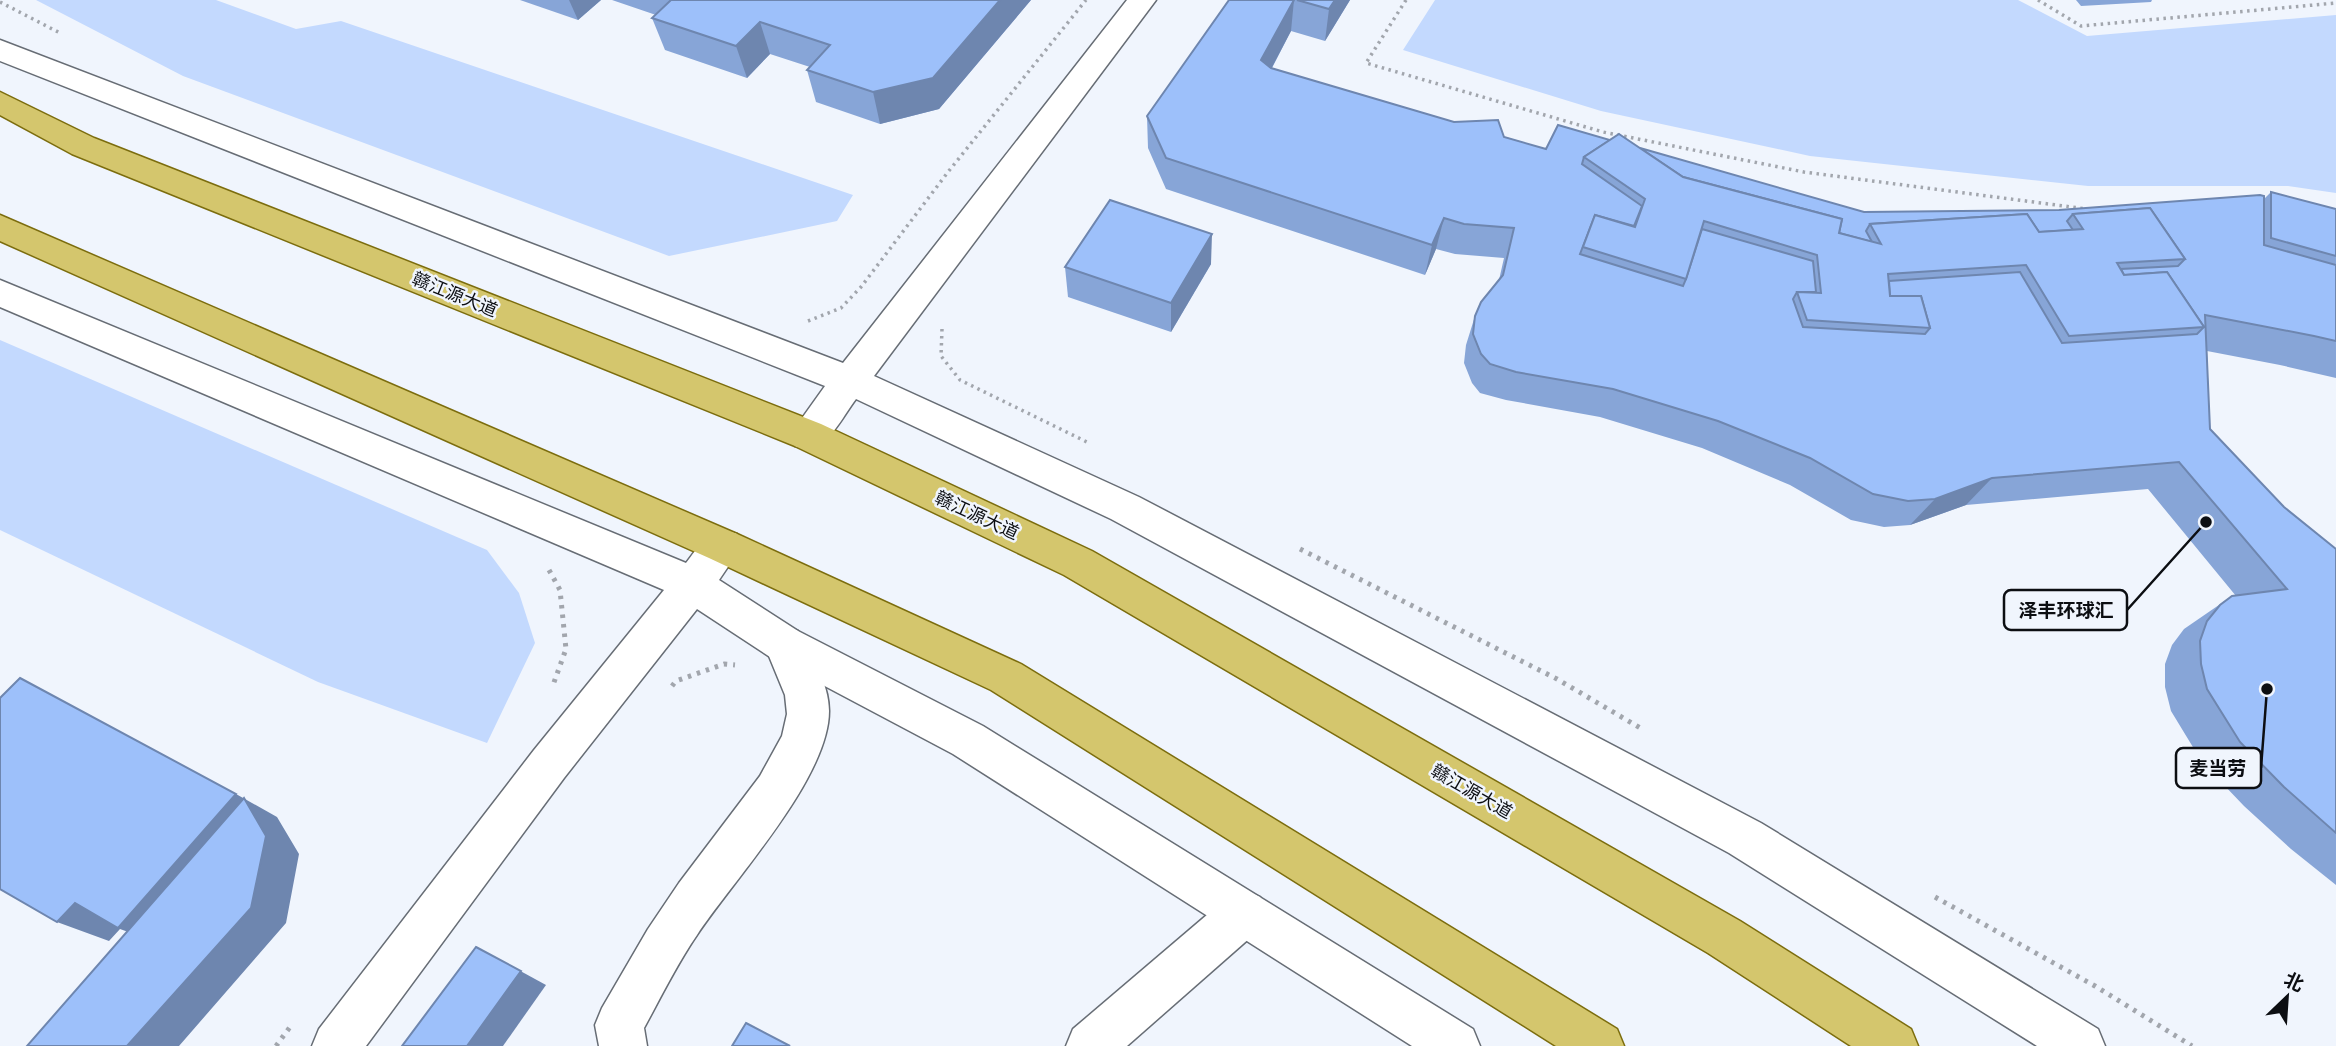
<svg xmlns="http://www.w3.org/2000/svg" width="2336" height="1046" viewBox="0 0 2336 1046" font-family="'IBM Plex Serif','Noto Sans SC',serif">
	<rect width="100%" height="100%" fill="#f0f5fd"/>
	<g fill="#c3d9fe">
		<polygon points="36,0 216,0 296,29 341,21 853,195 837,221 669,256 183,76"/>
		<polygon points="1435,0 2018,0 2087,36 2336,15 2336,193 2288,186 2088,186 1810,156 1601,111 1403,50"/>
		<polygon points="0,340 487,550 519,593 535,643 487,743 318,682 0,530"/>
	</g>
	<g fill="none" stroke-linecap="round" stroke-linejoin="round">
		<defs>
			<g id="minor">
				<path d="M784,626L798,631C811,655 829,683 829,711C829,778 734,879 697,935C677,964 661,997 644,1028L647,1046H599L595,1025L602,1008L648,929L679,883L760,776L782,736L787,714L785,695L764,644L770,631Z"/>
				<polygon points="1244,890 1260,897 1267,913 1260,929 1127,1046 1066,1046 1073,1029 1228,897"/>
			</g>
			<g id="tertiary">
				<path d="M1127,0H1156L874,376L1139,497L1761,823L2098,1029L2105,1046H2037L1729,853L1111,519L856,399C839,421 826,456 795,446L790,435L825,386L0,61V40L843,363Z"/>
				<path d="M0,280L686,563C702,543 709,524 737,534L742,546L719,580L798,631L983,726L1473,1029L1480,1046H1412L953,754L770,657L697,609L564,778L366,1046H312L319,1029L534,750L664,590L0,307Z"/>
			</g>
			<g id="primary">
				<polygon points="0,92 94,138 821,424 1092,551 1740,921 1911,1029 1918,1046 1851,1046 1708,953 1064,575 795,446 72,154 0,115"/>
				<polygon points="0,215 737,534 1021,664 1617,1029 1624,1046 1556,1046 991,690 709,558 0,241"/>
			</g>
		</defs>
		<use href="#minor" stroke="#676d75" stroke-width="3"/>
		<use href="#tertiary" stroke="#676d75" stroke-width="3"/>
		<use href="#primary" stroke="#7c6d0e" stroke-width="3"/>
		<g stroke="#a2a6ad" stroke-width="3.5" stroke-dasharray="2.5 4.5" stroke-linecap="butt">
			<polyline points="1406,0 1366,63 1603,132 1804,172 2087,209"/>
			<polyline points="2038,0 2081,26 2336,3"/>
			<polyline points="0,2 62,34"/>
			<polyline points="808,321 841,308 861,287 948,172 1086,0"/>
			<polyline points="942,329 941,356 960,380 1089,443"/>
		</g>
		<g stroke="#a2a6ad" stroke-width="5" stroke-dasharray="3.5 6" stroke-linecap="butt">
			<polyline points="1300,549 1557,679 1642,729"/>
			<polyline points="549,570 560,590 566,649 553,685"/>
			<polyline points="672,686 676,681 724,664 735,665"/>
			<polyline points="1935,897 2095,986 2192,1046"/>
			<polyline points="276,1046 290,1027"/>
		</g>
		<use href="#minor" fill="#fff" fill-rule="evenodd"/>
		<use href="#tertiary" fill="#fff" fill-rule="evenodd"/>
		<use href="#primary" fill="#d4c66d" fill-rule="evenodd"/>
	</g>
	<g fill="#87a5d7">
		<polygon points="520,0 601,0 578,20"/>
		<polygon points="612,0 1031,0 939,109 880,124 816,102 807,70 810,67 770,54 747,78 665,50 652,18 656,15"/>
		<polygon points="1229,0 1350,0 1325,41 1291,31 1272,68 1546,149 1640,148 1864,212 2059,210 2264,199 2271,192 2336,209 2336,378 2280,365 2207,351 2210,429 2284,507 2336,549 2336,885 2291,849 2244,806 2202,762 2171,711 2165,687 2165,664 2172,645 2184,629 2232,596 2236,596 2148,489 1966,505 1910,525 1884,527 1851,520 1790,485 1702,448 1600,417 1506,400 1480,393 1472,383 1464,363 1466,345 1475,316 1499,280 1504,258 1455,254 1436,249 1425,275 1166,189 1148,148 1147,116"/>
		<polygon points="2076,0 2152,0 2151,2 2081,6"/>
		<polygon points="1211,264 1171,332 1068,297 1065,267"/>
	</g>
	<g fill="#6e86af">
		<polygon points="569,0 601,0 578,20"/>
		<polygon points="1000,0 1031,0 939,109 880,124 873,92"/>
		<polygon points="1294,0 1291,31 1259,92 1261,60"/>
		<polygon points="1335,0 1350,0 1325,41 1329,9"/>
		<polygon points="760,22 770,54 747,78 736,46"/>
		<polygon points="1444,218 1436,249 1425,275 1432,245"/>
		<polygon points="1212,234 1211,264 1171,332 1171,303"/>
		<polygon points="1992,478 1966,505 1910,525 1935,499"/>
		<polygon points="236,794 277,817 299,854 286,923 179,1046 127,1046 167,946 120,929 109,941 57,922 75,903"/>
		<polygon points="476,947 546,985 503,1046 467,1046"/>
	</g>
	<g fill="#9dc0fa" stroke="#6e86af" stroke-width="2">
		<polygon points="671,0 1000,0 933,78 873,92 807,70 830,45 760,22 736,46 652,18"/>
		<polygon points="1229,0 1294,0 1261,60 1271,68 1454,122 1498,120 1504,137 1546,149 1558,125 1610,140 1584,157 1582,164 1642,206 1634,226 1595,215 1580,254 1683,286 1686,279 1702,229 1813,261 1816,292 1797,292 1793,299 1803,327 1925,334 1930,328 1921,296 1890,296 1889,281 2020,272 2062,343 2197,334 2204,327 2167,272 2124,275 2121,269 2178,266 2185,259 2150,208 2073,214 2067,221 2073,230 2039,232 2027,214 1870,224 1866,231 1872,242 1839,233 1842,219 1683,177 1640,148 1864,212 2059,210 2260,195 2264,196 2264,245 2336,265 2336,341 2314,336 2205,315 2210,429 2284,507 2336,549 2336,833 2284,787 2240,742 2207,689 2201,664 2200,641 2207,621 2220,605 2232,596 2287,589 2179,462 1992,478 1935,499 1908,501 1873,494 1810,458 1718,421 1613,389 1516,372 1490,364 1481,354 1473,334 1475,316 1481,302 1503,275 1514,228 1464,224 1444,218 1432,245 1166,158 1147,116"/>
		<polygon points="1297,0 1335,0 1329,9"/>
		<polygon points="1619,134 1683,177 1842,219 1839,233 1881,244 1870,224 2027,214 2039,232 2083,229 2073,214 2150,208 2185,259 2117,263 2124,275 2167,272 2204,327 2069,336 2026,265 1888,274 1890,296 1921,296 1930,328 1807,320 1797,292 1821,293 1817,255 1704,221 1686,279 1583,247 1595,215 1635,227 1645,199 1584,157"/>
		<polygon points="2271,192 2336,209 2336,256 2271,238"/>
		<polygon points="1110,200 1212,234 1171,303 1065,267"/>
		<polygon points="20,678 236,794 118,928 75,903 57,922 0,889 0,698"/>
		<polygon points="244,798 266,836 251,908 127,1046 27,1046"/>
		<polygon points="476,947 521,971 467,1046 402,1046"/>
		<polygon points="746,1023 790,1046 732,1046"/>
	</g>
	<g text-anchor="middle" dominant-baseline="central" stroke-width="5" stroke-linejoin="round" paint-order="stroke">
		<g font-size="18" fill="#0c0e12" stroke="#f0f5fd">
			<text transform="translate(455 294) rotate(22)">赣江源大道</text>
			<text transform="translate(977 515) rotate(25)">赣江源大道</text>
			<text transform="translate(1472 791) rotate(30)">赣江源大道</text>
		</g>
	</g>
	<path fill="none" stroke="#0c0e12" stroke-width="2.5" d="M2206 522L2127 610M2267 689L2261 768"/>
	<g fill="#0c0e12" stroke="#f0f5fd" stroke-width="2.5">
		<circle cx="2206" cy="522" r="7"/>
		<circle cx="2267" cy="689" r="7"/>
	</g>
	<g fill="#f0f5fd" stroke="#0c0e12" stroke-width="2.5">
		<rect x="2004" y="590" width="123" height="40" rx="7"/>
		<rect x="2176" y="748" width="85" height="40" rx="7"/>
	</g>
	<g font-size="19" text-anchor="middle" font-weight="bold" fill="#0c0e12">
		<text x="2066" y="617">泽丰环球汇</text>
		<text x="2218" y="775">麦当劳</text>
	</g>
	<g transform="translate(2287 997) rotate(25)" stroke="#f0f5fd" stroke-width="5" paint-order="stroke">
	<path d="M0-5L12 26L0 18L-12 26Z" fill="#0c0e12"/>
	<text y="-10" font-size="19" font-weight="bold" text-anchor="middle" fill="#0c0e12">北</text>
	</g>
</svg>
